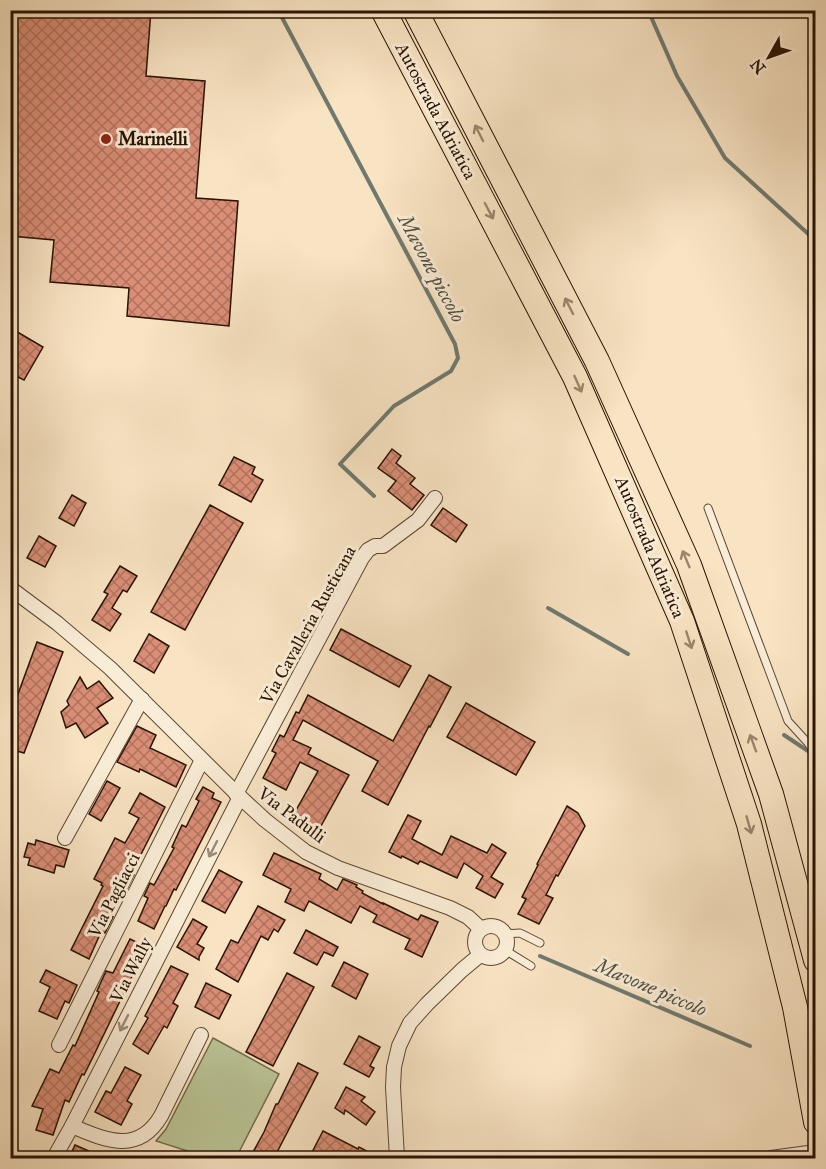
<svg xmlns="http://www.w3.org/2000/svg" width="826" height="1169" viewBox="0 0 826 1169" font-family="'IM FELL Great Primer',serif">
	<defs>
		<pattern id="building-cross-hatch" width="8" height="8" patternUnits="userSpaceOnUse" patternTransform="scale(1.5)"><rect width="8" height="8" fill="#da8e76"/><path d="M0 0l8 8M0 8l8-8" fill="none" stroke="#b1735f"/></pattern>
	</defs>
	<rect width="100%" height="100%" fill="#f8e3c2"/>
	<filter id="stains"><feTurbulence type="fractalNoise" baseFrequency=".00333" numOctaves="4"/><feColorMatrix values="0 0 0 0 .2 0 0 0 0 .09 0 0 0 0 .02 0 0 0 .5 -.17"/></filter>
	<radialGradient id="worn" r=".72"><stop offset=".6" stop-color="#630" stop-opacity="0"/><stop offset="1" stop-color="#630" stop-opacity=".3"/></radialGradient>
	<polygon fill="#bac496" stroke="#726c4c" stroke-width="1.5" points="213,1038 279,1074 236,1158 209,1158 156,1141 166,1129"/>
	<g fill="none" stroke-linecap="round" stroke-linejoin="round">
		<g stroke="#6f796f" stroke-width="4">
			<polyline points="278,10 455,344 458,358 451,371 394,406 340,464 374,496"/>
			<polyline points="648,10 677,76 725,158 816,241"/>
			<polyline points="548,608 628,654"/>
			<polyline points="784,735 808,751"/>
			<polyline points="540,956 750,1046"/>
		</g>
	</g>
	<g fill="url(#building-cross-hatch)" stroke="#291302" stroke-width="1.5">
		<polygon points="10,10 151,10 146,76 205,81 196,198 238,201 229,326 127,316 129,288 50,282 54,240 10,236"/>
		<polygon points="14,330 43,347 24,380 10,373 10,336"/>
		<polygon points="392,449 401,456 396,463 415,478 410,484 424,495 412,510 388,491 396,481 378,468"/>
		<polygon points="234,457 255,467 252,474 263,480 251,502 219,485"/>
		<polygon points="72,495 86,503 74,526 59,518"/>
		<polygon points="210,505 243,523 185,630 151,612"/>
		<polygon points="443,508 467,525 456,542 431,525"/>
		<polygon points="39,536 56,546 45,567 27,558"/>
		<polygon points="120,566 137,576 127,592 123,590 112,608 121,614 110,631 92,620 108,594 104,592"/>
		<polygon points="341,629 411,666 399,687 330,650"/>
		<polygon points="149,634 169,646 154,673 134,661"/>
		<polygon points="37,642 63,652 24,753 10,749 10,716"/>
		<polygon points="429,675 451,687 430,727 429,726 388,805 362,791 378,761 303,720 293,740 311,748 308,754 349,775 316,835 290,821 318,771 300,762 286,790 263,778 276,753 272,751 280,735 284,737 296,712 299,713 308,695 393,741"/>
		<polygon points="80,677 87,689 99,681 113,698 97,708 108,723 85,738 76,723 66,728 61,712 69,705 67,701"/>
		<polygon points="466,703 535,742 516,775 447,737"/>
		<polygon points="137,726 156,735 150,748 186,765 176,787 140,769 139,772 117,762"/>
		<polygon points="107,781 120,788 101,821 89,814"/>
		<polygon points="203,787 214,793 212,798 221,802 176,890 174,889 166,906 165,906 154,929 138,921 148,898 144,896 150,883 154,885 174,848 172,847 182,825 186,827 199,801 196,799"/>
		<polygon points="140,793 165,807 131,874 134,875 127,889 124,887 110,916 113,917 105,933 101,932 89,959 71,950 103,886 101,885 102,883 94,879 115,838 125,843 139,818 129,813"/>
		<polygon points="567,806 578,813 585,826 558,876 556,875 546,895 553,898 539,924 518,914 526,899 522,897 538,865 537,864"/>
		<polygon points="408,815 421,821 412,839 442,855 451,836 487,853 492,844 506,853 491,877 503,884 495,898 476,888 483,876 464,863 457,878 420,861 418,864 402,856 401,858 389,852"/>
		<polygon points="36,840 69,850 64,867 56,865 54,873 28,865 30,858 24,857 28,843 35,845"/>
		<polygon points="274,853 321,874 319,879 337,890 343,879 357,885 356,887 363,891 362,893 383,904 383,903 418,920 421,915 438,922 422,957 405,949 410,939 373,922 377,915 360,906 351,923 309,901 304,911 285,902 291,889 263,875"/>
		<polygon points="219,870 242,882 225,913 202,901"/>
		<polygon points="258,906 285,920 278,932 274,929 268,940 261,936 238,982 216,969 231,940 238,943"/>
		<polygon points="193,919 207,927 197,944 204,948 199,957 199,960 177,947"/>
		<polygon points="306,930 338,947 333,956 324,952 317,965 294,953"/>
		<polygon points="130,939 148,948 138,969 136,968 92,1059 84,1075 82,1074 69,1102 65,1100 53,1135 36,1130 43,1109 32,1106 50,1069 59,1073 73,1045 75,1046 99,992 97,991 106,971 113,973"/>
		<polygon points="344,962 368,974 356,999 332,986"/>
		<polygon points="171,966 188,974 173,1003 178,1006 167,1028 164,1026 148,1054 133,1044 148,1018 145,1016"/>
		<polygon points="46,970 77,985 69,1003 65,1001 57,1019 39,1011 50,987 40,982"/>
		<polygon points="287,973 314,987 273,1066 246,1052"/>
		<polygon points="206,983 231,995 219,1019 195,1007"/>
		<polygon points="359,1036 380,1047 370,1066 374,1068 369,1077 344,1064"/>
		<polygon points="298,1063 318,1073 274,1158 261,1158 252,1154 264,1132 276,1104 278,1104"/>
		<polygon points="125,1067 141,1075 127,1101 132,1104 121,1125 95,1112 106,1091 111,1093"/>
		<polygon points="346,1087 365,1097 361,1101 375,1112 366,1125 345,1110 344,1114 335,1108"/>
		<polygon points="323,1131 358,1149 359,1147 380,1158 309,1158"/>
		<polygon points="75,1145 105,1158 69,1158"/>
	</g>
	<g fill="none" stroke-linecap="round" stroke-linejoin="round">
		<defs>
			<g id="lane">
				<polyline points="708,508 788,721 808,743 816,756"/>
				<polyline points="505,934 520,933 540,943"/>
				<polyline points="505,950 531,966"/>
			</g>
			<g id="street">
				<polyline points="10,588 57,623 110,668 240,797 265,820 306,852 338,868 450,908 468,917 481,929"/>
				<polyline points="236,794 362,558 368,550 375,546 383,546 418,520 435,498"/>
				<polyline points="65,838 142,699"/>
				<circle cx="491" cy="942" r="16"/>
				<polyline points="59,1045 202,760"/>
				<path d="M72,1126C105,1140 138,1155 161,1116L201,1035"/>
				<polyline points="54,1158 72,1126 240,797"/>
				<polyline points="397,1158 393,1087 394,1067 399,1046 410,1023 427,1004 462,970 480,955"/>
				<polyline points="771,1158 816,1152"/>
			</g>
			<g id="highway">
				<polyline points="383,10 575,377 682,621 749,824 795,1007 816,1122"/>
				<polyline points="415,10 597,361 689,565 771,794 816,960"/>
			</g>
		</defs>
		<use href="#lane" stroke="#5d4732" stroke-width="9"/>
		<use href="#street" stroke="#5d4732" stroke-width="16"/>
		<use href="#highway" stroke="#291302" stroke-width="26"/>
		<use href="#lane" stroke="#faedd7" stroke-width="7"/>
		<use href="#street" stroke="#faedd7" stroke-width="14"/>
		<use href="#highway" stroke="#f8e3c2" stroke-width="24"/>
	</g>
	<defs><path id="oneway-shaft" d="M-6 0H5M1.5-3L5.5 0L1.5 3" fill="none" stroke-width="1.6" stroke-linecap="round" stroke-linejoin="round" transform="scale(1.5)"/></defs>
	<g stroke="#9b856c">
		<use href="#oneway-shaft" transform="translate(479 133) rotate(-117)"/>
		<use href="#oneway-shaft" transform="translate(489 211) rotate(62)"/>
		<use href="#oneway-shaft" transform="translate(569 306) rotate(-117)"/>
		<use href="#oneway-shaft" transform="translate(578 384) rotate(66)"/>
		<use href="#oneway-shaft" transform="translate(686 559) rotate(-113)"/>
		<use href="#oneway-shaft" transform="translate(689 640) rotate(72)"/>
		<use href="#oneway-shaft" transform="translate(753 743) rotate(-110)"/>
		<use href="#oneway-shaft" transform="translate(749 825) rotate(74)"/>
	</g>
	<g stroke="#9c8b77">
		<use href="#oneway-shaft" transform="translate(213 849) rotate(117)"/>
		<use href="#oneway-shaft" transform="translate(124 1023) rotate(117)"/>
	</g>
	<circle fill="#8f2418" stroke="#faedd7" stroke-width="2" cx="106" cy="139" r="6"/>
	<g text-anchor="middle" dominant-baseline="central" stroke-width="6" stroke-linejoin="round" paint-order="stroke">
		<g font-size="18" fill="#291302" stroke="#faedd7">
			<text transform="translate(436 111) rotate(62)">Autostrada Adriatica</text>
			<text transform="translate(650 547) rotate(67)">Autostrada Adriatica</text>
			<text transform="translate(308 625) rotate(-61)">Via Cavalleria Rusticana</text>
			<text transform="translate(292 815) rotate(37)">Via Padulli</text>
			<text transform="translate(114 895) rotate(-63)">Via Pagliacci</text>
			<text transform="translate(131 970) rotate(-63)">Via Wally</text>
		</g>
		<g font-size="18" font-weight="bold" fill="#291302" stroke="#faedd7" text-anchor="start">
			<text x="118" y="139">Marinelli</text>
		</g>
		<g font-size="20" font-style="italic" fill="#524e42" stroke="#faedd7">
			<text transform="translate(432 268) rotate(62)">Mavone piccolo</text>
			<text transform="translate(651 987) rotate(23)">Mavone piccolo</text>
		</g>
	</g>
	<rect width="826" height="1169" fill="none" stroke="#f8e3c2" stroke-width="36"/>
	<rect x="12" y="12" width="802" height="1145" fill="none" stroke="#291302" stroke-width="3"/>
	<rect x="18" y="18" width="790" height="1133" fill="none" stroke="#291302" stroke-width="1.5"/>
	<g transform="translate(769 57) rotate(230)" stroke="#faedd7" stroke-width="4.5" paint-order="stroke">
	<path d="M0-4.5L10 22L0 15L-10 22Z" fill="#291302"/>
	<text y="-9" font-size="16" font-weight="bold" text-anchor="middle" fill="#291302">N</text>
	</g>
	<rect width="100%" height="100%" filter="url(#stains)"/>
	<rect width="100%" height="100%" fill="url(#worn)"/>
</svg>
